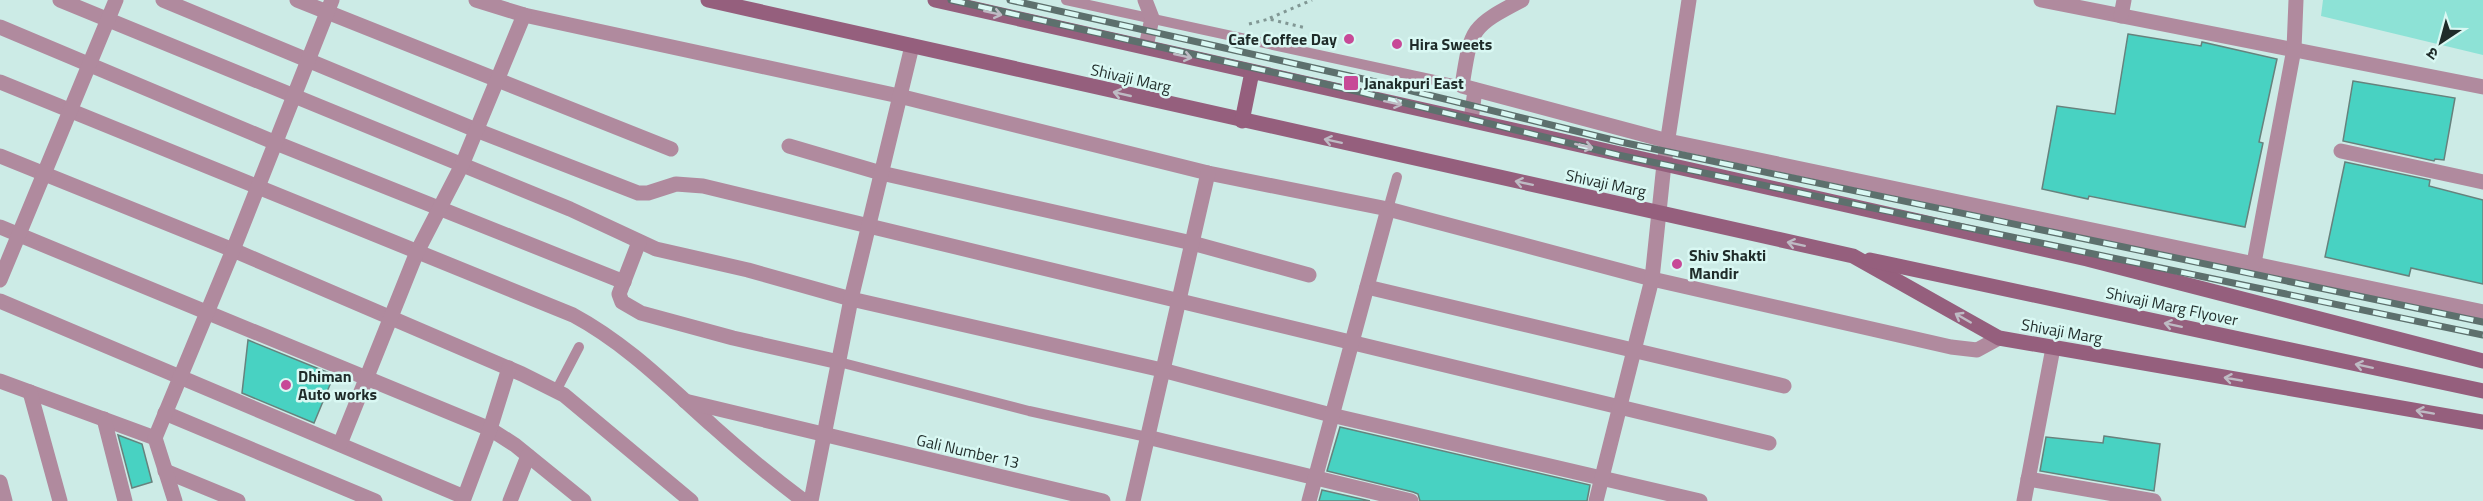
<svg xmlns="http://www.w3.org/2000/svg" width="2483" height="501" viewBox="0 0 2483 501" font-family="'Titillium Web','Noto Sans Devanagari',sans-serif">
	<rect width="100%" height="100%" fill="#ccebe6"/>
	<polygon fill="#8de2d6" points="2323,0 2483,0 2483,55 2321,16"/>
	<g fill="#48d2c2" stroke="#66827d" stroke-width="1.5">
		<polygon points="2128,34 2201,46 2202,42 2277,59 2259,142 2263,143 2245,227 2089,196 2088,199 2042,189 2057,106 2115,114"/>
		<polygon points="2353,81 2455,98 2444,160 2435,159 2434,161 2343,141"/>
		<polygon points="2345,162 2430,180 2429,186 2483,200 2483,284 2411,268 2409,276 2325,257"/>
		<polygon points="248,340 334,375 314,423 242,393"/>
		<polygon points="1340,427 1590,485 1587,501 1420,501 1418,494 1413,492 1327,471"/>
		<polygon points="118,435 142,444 152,482 132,488"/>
		<polygon points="2104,436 2160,444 2154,491 2040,471 2046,437 2103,443"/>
		<polygon points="1322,490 1370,501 1319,501"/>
	</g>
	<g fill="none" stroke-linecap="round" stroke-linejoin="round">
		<g stroke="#819794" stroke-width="3" stroke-dasharray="3 4.5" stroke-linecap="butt">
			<polyline points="1270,18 1312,0"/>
			<polyline points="1249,24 1269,19 1306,28"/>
		</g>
		<g stroke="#b08a9e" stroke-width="10">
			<polyline points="1066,0 1462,86"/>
			<polyline points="1388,209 1397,177"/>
			<polyline points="839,362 1029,411 1147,437"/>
			<polyline points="556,391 579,347"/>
		</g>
		<g stroke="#b08a9e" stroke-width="15">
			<polyline points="60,0 570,209 656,249 748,270 851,299 1162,370 1331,415 1700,501"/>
			<polyline points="163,0 476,130 638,193 648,193 676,184 703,186 1769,443"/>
			<polyline points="297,0 671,149"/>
			<polyline points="476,0 524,15 899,96 1208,173 1388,209 1652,279 1951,347 1977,350 1999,338"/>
			<polyline points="1145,0 1152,18 1146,47"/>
			<path d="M1522,0C1470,27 1471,29 1462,86L1668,141L2483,312"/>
			<polyline points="2041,0 2483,87"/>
			<polyline points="2121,16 2124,0"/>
			<polyline points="0,27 276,143 624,282"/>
			<path d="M0,82L573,315C627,344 669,387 714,427C743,453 773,478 804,501"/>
			<polyline points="1471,120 1475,90"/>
			<polyline points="789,146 881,173 1192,243 1309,275"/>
			<polyline points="2341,151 2483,182"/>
			<polyline points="0,156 233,250 522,374 564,395 691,501"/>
			<polyline points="0,227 490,429 515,445 584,501"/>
			<polyline points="639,242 619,294 622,302 641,313 733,338 839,362"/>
			<polyline points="2254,263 2294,49 2296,0"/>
			<polyline points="0,280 116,0"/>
			<polyline points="1367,287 1784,386"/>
			<polyline points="0,301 464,497"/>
			<polyline points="0,381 155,438"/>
			<polyline points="30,392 60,501"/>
			<polyline points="685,401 1103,501"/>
			<polyline points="165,413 375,501"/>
			<polyline points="104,419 125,501"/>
			<polyline points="1147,437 1411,501"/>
			<polyline points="340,444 417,252 462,165 524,15"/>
			<polyline points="165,471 238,501"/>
			<polyline points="2028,479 2154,501"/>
			<polyline points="0,482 5,501"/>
			<polyline points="175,501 155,438 233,250 332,0"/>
			<polyline points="463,501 490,429 509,368"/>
			<polyline points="510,501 528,456"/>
			<polyline points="811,501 851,299 912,46"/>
			<polyline points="1133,501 1208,173"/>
			<polyline points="1309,501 1388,209"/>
			<polyline points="1596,501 1652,279 1664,164 1689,0"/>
			<polyline points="2024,501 2053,348"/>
		</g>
		<g stroke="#955f7d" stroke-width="15">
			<polyline points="708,0 1853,256 1999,338 2483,422"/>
			<polyline points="935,0 2087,259 2483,361"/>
			<polyline points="1242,121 1252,72"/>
			<polyline points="1870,260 2483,391"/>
		</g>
		<defs>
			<g id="rail">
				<polyline points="951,0 1360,92 1618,155 2483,335"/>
				<polyline points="1010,0 1363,79 1621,142 2483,322"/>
			</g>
		</defs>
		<use href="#rail" stroke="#5d706d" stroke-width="7"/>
		<use href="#rail" stroke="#d9f8f3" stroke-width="4.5" stroke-dasharray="14" stroke-linecap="butt"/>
	</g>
	<defs><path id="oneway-shaft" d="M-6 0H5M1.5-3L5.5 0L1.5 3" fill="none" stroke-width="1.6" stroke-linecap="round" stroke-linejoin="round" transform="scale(1.5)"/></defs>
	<g stroke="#bebbc4">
		<use href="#oneway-shaft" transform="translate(993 13) rotate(13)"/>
		<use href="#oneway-shaft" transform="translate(1183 56) rotate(13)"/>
		<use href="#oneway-shaft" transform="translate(1122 94) rotate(-167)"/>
		<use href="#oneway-shaft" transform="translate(1393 103) rotate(12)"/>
		<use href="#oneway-shaft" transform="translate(1333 141) rotate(-168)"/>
		<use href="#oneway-shaft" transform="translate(1584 146) rotate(13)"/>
		<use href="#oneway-shaft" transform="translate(1524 183) rotate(-168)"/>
		<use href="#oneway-shaft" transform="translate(1796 244) rotate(-168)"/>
		<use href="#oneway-shaft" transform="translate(1963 318) rotate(-150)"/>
		<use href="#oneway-shaft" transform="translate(2173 325) rotate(-168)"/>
		<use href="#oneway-shaft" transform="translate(2364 366) rotate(-168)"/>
		<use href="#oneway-shaft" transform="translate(2233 379) rotate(-170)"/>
		<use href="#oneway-shaft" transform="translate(2425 412) rotate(-170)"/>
	</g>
	<g fill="#c74997" stroke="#d9f8f3" stroke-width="2">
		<circle cx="1349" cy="39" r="6"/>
		<circle cx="1397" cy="44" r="6"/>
		<rect x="1343" y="75" width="16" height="16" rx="3"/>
		<circle cx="1677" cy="264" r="6"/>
		<circle cx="286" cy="385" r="6"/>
	</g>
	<g text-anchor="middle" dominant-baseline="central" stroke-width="5" stroke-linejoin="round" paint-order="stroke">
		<g font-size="16" font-weight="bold" fill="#1f2b29" stroke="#d9f8f3" text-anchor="start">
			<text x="1337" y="39" text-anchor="end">Cafe Coffee Day</text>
			<text x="1409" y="44">Hira Sweets</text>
			<text x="1364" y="83">Janakpuri East</text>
			<text x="1689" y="255">Shiv Shakti<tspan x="1689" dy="18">Mandir</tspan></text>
			<text x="298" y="376">Dhiman<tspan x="298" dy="18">Auto works</tspan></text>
		</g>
		<g font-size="16" fill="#1f2b29" stroke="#d9f8f3">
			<text transform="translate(1131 78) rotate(13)">Shivaji Marg</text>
			<text transform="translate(1606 183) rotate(12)">Shivaji Marg</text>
			<text transform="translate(2172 306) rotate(12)">Shivaji Marg Flyover</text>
			<text transform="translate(2062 331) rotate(10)">Shivaji Marg</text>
			<text transform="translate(968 451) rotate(13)">Gali Number 13</text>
		</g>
	</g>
	<g transform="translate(2441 42) rotate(216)" stroke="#d9f8f3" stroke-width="4.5" paint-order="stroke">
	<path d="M0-4.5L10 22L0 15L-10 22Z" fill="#1f2b29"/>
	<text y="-9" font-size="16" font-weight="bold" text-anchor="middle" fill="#1f2b29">उ</text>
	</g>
</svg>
